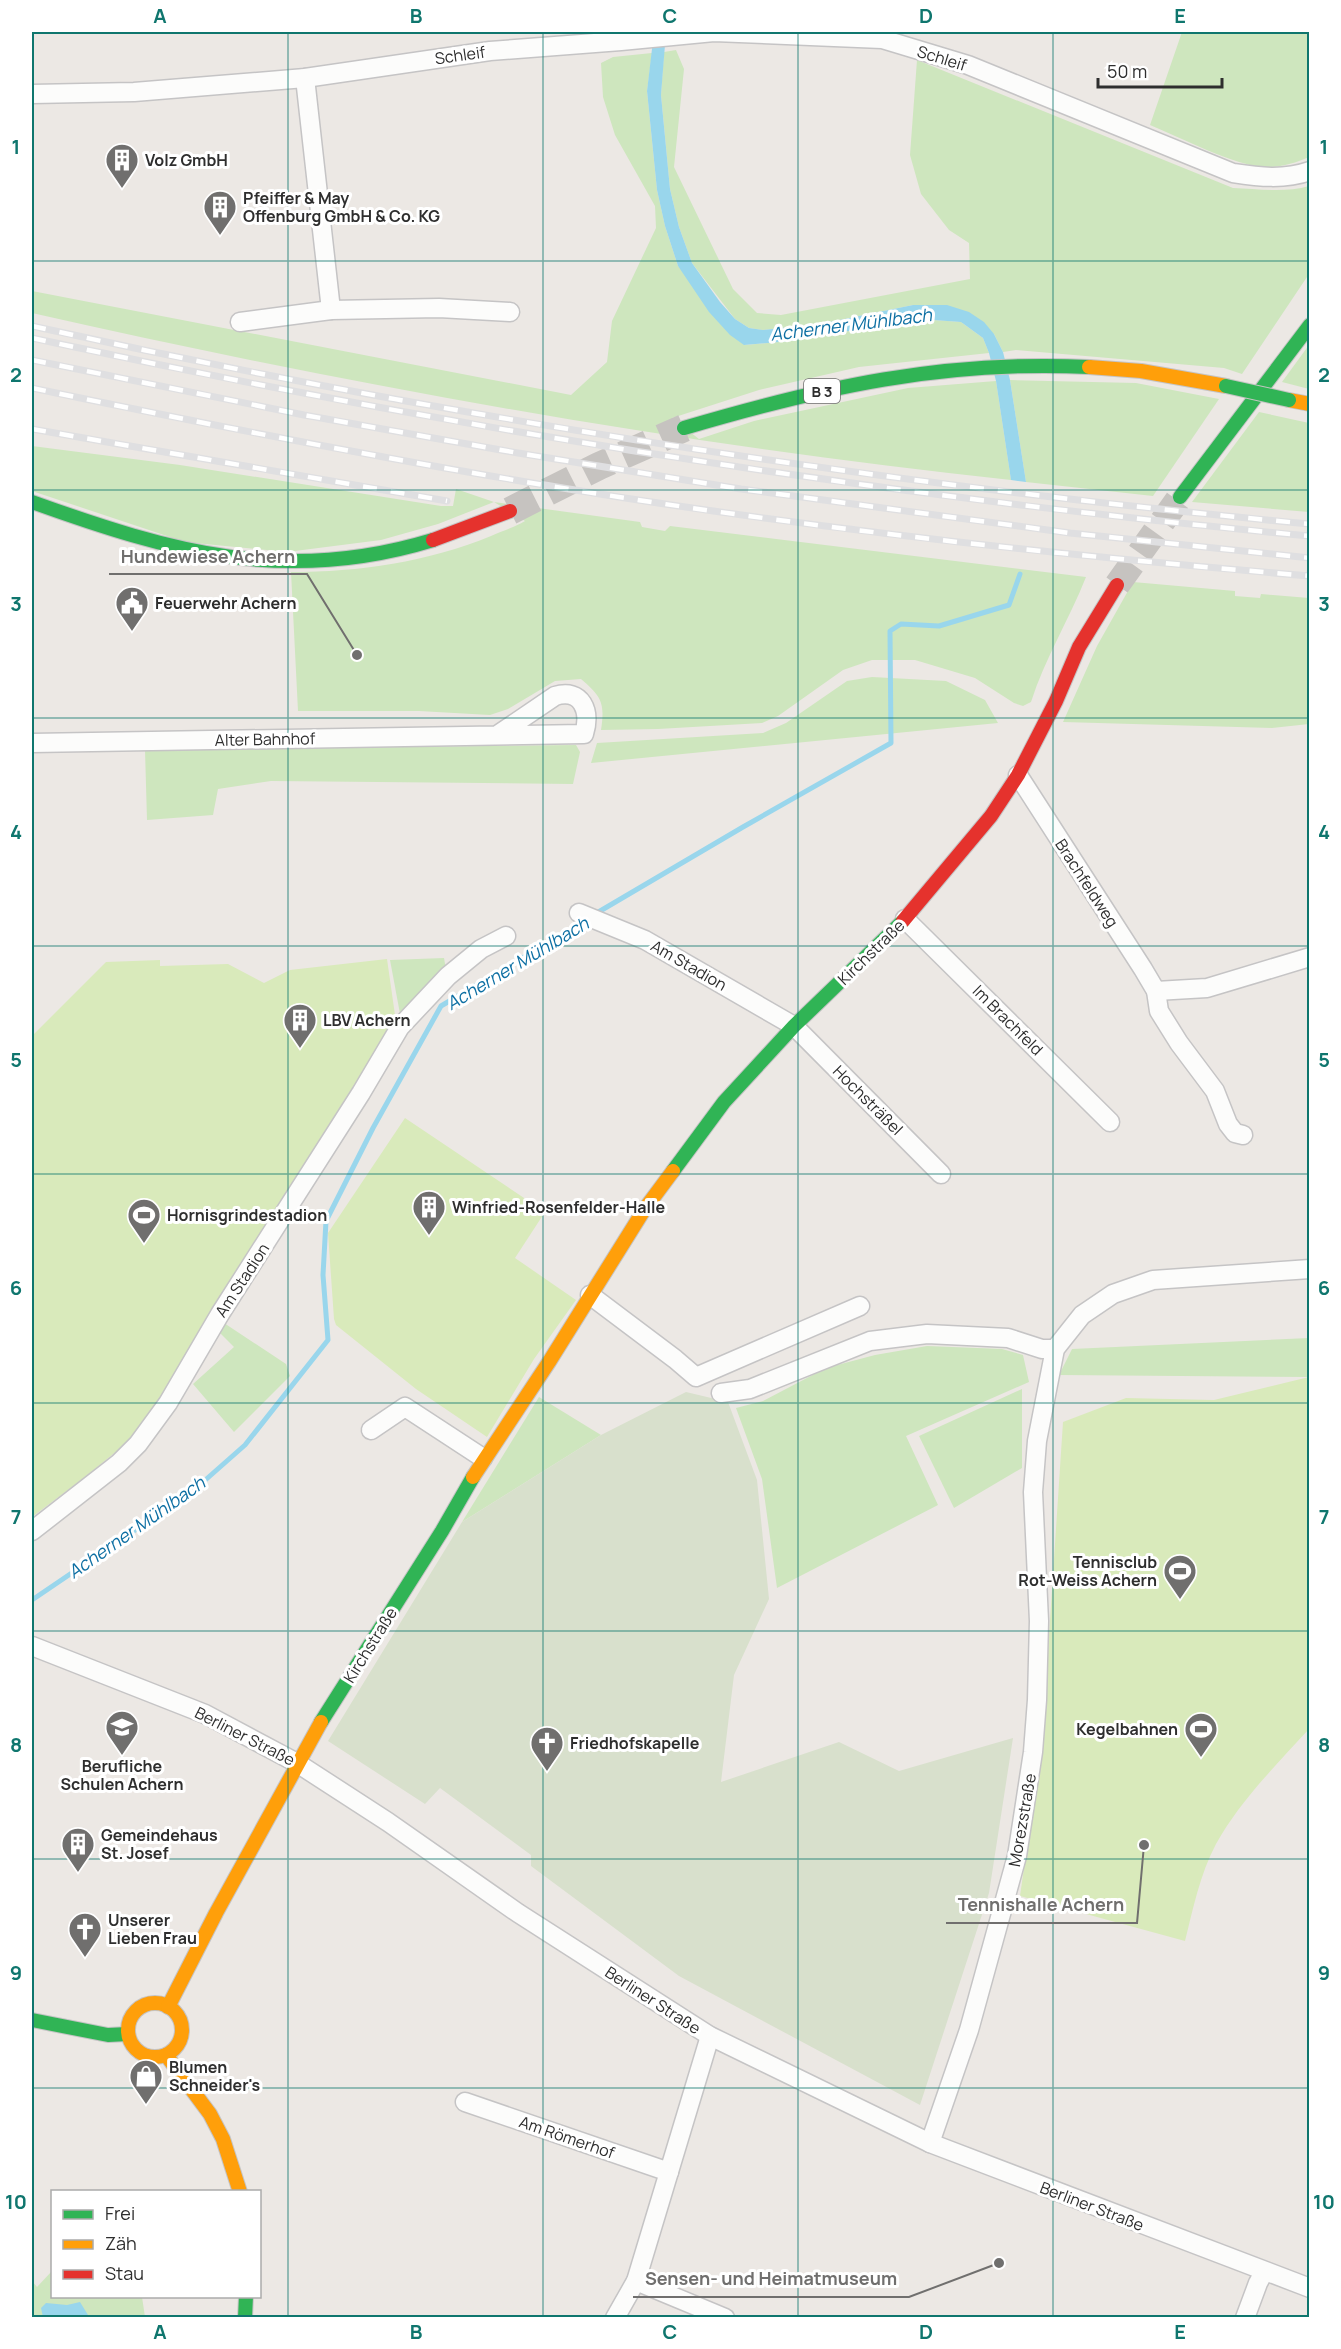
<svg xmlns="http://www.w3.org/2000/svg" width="1341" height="2349" viewBox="0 0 1341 2349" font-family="Manrope,sans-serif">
	<rect width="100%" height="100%" fill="#ece8e4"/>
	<g fill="#cee6be">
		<path d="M1182,32H1309V157C1295,163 1280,168 1264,167C1236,166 1179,137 1150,125Z"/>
		<path d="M676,50L684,69L674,167L733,289L757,313L781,315L970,279L969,243L949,230L921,194L910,155L917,60L1233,188C1257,189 1286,193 1309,186V274L1242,374L1224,368L1016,350L1003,352L994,334L913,305L820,324L763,330L749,328L735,319L692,263L679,227L670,189L661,95L664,52Z"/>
		<path d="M652,53L647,91L657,190L665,226L678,266L745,345L790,341L919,319L961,322L983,338L989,353L859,367L759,390L672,418L699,439L754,421L908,388L996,381L1011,480C682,445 355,386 32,313V291L571,395L607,362L612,321L656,228L655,206L615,135L603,97L601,63L613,57Z"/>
		<polygon points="1309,345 1309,389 1282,382"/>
		<polygon points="1010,380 1136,383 1219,399 1153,496 1026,482"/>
		<polygon points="1259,412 1309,423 1309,512 1192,502"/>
		<path d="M32,446L180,465L441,506H453L456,489L494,502L640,522L642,527L665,531L670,526L1086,577C1069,620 1045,658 1031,702L1023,706L1014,703L975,678L915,660H872L843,670L778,716L762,723L658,729L601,730C605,703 602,697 581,679L555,681L508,709L490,715L419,711H298L291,572C359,572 428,562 491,536C502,531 515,527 525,521L494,502L438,524L381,540L287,552L185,542L32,491Z"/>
		<polygon points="1133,582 1235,591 1235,596 1260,598 1261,594 1309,598 1309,724 1272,728 1063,722 1097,646"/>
		<polygon points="872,677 946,681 985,700 998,723 591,763 597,743 763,733 786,723 847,681"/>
		<polygon points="576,745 580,752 573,784 271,781 218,789 213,815 147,820 145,750"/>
		<polygon points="444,958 447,975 401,1019 390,960"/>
		<polygon points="221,1321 286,1364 290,1376 234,1432 193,1384 234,1347 215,1328"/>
		<polygon points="1309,1338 1309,1377 1059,1375 1072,1349"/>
		<polygon points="927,1346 1002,1349 1023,1355 1029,1382 906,1436 938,1505 777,1588 762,1479 736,1408 763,1401 826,1368 875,1355"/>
		<polygon points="1022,1389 1022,1468 954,1508 919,1436"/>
		<polygon points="539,1397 601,1435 462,1522"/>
		<polygon points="52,2271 52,2296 142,2297 145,2317 32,2317 32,2281 37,2287"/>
	</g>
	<polygon fill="#d8e0cc" points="686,1392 728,1402 757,1480 769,1599 734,1675 721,1782 839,1742 899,1771 1013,1738 989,1893 920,2105 679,1976 531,1866 531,1855 440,1788 425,1804 328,1741 462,1522 601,1435"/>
	<g fill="#d9eabb">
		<polygon points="387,959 396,1022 306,1171 207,1318 140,1432 85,1477 32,1517 32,1036 106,962 160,960 160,966 228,964 264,983 290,970"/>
		<polygon points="405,1118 545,1212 515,1258 576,1300 534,1359 487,1437 416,1389 336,1325 334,1319 328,1233"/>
		<path d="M1309,1377V1729C1276,1765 1240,1801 1216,1844C1200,1874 1193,1909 1185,1941L1020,1896L1042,1742L1063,1422L1126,1398L1214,1400Z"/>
	</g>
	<g fill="#99d6ec">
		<polygon points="654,32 666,32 661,95 670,189 679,227 692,263 720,302 735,319 749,328 763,330 820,324 913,305 947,305 969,312 984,322 994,334 1003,352 1010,380 1026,482 1011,480 996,381 989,353 983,338 961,322 919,319 790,341 744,345 730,335 709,312 678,266 665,226 657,190 647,91"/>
		<polygon points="80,2302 88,2315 87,2317 43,2317 41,2308 46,2303 67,2305"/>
	</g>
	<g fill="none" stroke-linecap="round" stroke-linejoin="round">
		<g stroke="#99d6ec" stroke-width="5">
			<polyline points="595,914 743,827 891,743 890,631 901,624 939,626 1009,605 1020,574"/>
			<polyline points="32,1600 194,1490 245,1445 328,1340 323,1275 326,1221 373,1128 441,1006 585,921"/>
		</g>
		<polyline stroke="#c6c3c0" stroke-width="26" stroke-dasharray="26 13" stroke-linecap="butt" points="1117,585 1180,497"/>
		<polyline stroke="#c6c3c0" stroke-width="28" stroke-dasharray="28 14" stroke-linecap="butt" points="510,511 599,466 684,428"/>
		<defs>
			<g id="street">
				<polyline points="305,78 331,310 439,308 510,312"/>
				<path d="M32,94L134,92L305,78L490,51L621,41L714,32L882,39L968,65L1233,173C1259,177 1284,180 1310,171"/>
				<polyline points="240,322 331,310"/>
				<path d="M32,743L584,734C591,711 582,688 555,696L499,734"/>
				<polyline points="1018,775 1143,969 1156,991 1159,1011 1179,1043 1215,1091 1228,1124 1235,1133 1243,1135"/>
				<polyline points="579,913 645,940 794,1026 941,1174"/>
				<polyline points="905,919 1110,1122"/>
				<polyline points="1156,991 1207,988 1310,957"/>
				<polyline points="590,1295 675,1359 696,1377 860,1306"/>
				<polyline points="721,1393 750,1389 870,1341 927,1334 1008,1338 1042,1349 1055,1349"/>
				<polyline points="371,1430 405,1407 483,1458"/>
				<polyline points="32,1531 119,1463 138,1444 168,1403 220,1314 361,1093 400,1027 448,976 481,949 506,936"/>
				<polyline points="32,1646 205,1714 297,1763 388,1822 518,1913 710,2036 930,2143 1310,2288"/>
				<polyline points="465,2102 669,2172"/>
				<polyline points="930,2143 969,2030 1017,1856 1033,1752 1037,1700 1039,1621 1033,1492 1037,1441 1055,1349 1082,1315 1113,1294 1153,1280 1310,1269"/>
				<polyline points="636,2281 725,2318"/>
				<polyline points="615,2318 636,2281 710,2036"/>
				<polyline points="1245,2318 1258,2283 1264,2272"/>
			</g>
			<g id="fast">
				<path d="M684,428C823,387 943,360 1089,367"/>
				<polyline points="1180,497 1310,325"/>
				<path d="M32,502C171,552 286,585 433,540"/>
				<polyline points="673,1171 724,1102 794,1026 903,921"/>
				<polyline points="321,1722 442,1531 473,1477"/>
				<polyline points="32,2020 108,2035 128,2034"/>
				<polyline points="245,2318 246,2296"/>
			</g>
			<g id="slow">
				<polyline points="1089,367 1141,371 1226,386"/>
				<polyline points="1289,400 1310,404"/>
				<polyline points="473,1477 549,1362 644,1210 673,1171"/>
				<circle cx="155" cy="2030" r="27"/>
				<polyline points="168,2007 216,1913 321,1722"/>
				<polyline points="166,2055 210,2114 223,2139 240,2192"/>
			</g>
			<g id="jam">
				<polyline points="433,540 510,511"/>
				<polyline points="903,921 991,816 1018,775 1056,701 1079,647 1117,585"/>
			</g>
		</defs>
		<use href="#street" stroke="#c5c4c5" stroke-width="21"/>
		<use href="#fast" stroke="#c5c4c5" stroke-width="16"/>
		<use href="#slow" stroke="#c5c4c5" stroke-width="16"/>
		<use href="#jam" stroke="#c5c4c5" stroke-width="16"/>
		<use href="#street" stroke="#fcfcfb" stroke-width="18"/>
		<use href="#fast" stroke="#30b455" stroke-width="14"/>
		<use href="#slow" stroke="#ff9f0a" stroke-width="14"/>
		<use href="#jam" stroke="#e5322d" stroke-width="14"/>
		<defs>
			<g id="rail">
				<path d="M32,326C453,419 880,484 1310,524"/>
				<path d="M32,338C453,429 880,496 1310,536"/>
				<polyline points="32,360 304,415 518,453 741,489 1070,533 1310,558"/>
				<path d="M32,388C229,429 426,467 625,498C852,533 1081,557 1310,576"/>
				<polyline points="32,429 447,501"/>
			</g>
		</defs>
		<use href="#rail" stroke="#dfdfe1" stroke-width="7"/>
		<use href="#rail" stroke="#fff" stroke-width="4.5" stroke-dasharray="14" stroke-linecap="butt"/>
		<defs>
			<polyline id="fast-bridge" points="1226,386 1289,400"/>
		</defs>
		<use href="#fast-bridge" stroke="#c6c5c4" stroke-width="16" stroke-linecap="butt"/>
		<use href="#fast-bridge" stroke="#30b455" stroke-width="14"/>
	</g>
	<path fill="none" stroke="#0f766e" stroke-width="1.5" stroke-opacity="0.55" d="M288,32V2318M543,32V2318M798,32V2318M1053,32V2318M32,261H1310M32,490H1310M32,718H1310M32,946H1310M32,1174H1310M32,1403H1310M32,1631H1310M32,1859H1310M32,2088H1310"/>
	<defs>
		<symbol id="building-pin" viewBox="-11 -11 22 30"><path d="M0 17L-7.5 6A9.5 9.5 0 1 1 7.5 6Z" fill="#706f6e" stroke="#fff"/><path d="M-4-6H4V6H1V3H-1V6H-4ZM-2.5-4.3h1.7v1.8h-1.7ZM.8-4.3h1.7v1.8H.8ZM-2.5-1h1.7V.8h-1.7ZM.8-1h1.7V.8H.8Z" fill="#fff"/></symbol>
		<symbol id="civic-pin" viewBox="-11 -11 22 30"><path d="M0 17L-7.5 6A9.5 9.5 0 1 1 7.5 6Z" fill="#706f6e" stroke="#fff"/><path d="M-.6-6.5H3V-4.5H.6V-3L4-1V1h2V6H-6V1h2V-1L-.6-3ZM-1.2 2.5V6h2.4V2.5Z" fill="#fff"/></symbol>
		<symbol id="stadium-pin" viewBox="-11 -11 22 30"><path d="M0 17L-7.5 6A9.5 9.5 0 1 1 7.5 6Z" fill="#706f6e" stroke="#fff"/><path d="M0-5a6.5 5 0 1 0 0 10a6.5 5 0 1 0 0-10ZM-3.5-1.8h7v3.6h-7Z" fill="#fff"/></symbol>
		<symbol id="school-pin" viewBox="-11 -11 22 30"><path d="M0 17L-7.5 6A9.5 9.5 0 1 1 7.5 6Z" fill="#706f6e" stroke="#fff"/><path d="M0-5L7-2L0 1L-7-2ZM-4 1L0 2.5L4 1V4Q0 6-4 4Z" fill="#fff"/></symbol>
		<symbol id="church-pin" viewBox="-11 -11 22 30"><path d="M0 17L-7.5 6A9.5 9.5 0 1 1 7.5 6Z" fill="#706f6e" stroke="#fff"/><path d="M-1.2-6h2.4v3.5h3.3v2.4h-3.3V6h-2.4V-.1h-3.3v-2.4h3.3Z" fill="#fff"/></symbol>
		<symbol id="shop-pin" viewBox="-11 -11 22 30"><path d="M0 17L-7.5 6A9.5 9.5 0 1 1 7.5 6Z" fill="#706f6e" stroke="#fff"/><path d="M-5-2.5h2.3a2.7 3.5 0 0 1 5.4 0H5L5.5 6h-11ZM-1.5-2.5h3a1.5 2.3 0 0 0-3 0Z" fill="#fff"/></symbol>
	</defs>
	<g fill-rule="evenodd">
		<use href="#building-pin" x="103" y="141" width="38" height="52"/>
		<use href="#building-pin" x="201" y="188" width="38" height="52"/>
		<use href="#civic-pin" x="113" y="584" width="38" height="52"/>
		<use href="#building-pin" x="281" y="1001" width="38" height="52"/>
		<use href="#building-pin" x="410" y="1188" width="38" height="52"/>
		<use href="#stadium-pin" x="125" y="1196" width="38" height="52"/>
		<use href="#stadium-pin" x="1161" y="1552" width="38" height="52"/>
		<use href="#school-pin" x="103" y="1708" width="38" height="52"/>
		<use href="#stadium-pin" x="1182" y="1710" width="38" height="52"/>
		<use href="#church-pin" x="528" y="1724" width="38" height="52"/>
		<use href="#building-pin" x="59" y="1825" width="38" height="52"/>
		<use href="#church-pin" x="66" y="1910" width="38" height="52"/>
		<use href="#shop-pin" x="127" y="2057" width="38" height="52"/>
	</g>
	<g text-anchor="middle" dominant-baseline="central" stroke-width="6" stroke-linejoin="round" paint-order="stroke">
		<rect fill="#fff" stroke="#6d6d6d" stroke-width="1.5" x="804" y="379" width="36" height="24" rx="4.5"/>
		<g font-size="15" font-weight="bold" fill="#2e2e2e">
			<text x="822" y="391">B 3</text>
		</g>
		<g font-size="16" fill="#2e2e2e" stroke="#fff">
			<text transform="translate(460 55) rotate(-8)">Schleif</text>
			<text transform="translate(942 58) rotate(17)">Schleif</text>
			<text transform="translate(265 739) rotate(-1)">Alter Bahnhof</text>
			<text transform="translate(1087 883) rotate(57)">Brachfeldweg</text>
			<text transform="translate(871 952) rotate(-44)">Kirchstraße</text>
			<text transform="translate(689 965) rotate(30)">Am Stadion</text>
			<text transform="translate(1008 1020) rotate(45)">Im Brachfeld</text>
			<text transform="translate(868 1100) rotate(45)">Hochsträßel</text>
			<text transform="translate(242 1280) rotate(-57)">Am Stadion</text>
			<text transform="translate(370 1645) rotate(-58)">Kirchstraße</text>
			<text transform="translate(245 1736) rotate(27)">Berliner Straße</text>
			<text transform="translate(1022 1820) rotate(-80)">Morezstraße</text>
			<text transform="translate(653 2000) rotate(33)">Berliner Straße</text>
			<text transform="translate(567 2137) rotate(19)">Am Römerhof</text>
			<text transform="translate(1092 2206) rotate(21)">Berliner Straße</text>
		</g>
		<g font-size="16" font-weight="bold" fill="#2e2e2e" stroke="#fff" text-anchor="start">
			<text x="145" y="160">Volz GmbH</text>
			<text x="243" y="198">Pfeiffer &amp; May<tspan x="243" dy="18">Offenburg GmbH &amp; Co. KG</tspan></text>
			<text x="155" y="603">Feuerwehr Achern</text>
			<text x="323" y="1020">LBV Achern</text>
			<text x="452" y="1207">Winfried-Rosenfelder-Halle</text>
			<text x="167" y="1215">Hornisgrindestadion</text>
			<text x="1157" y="1562" text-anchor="end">Tennisclub<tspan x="1157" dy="18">Rot-Weiss Achern</tspan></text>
			<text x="1178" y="1729" text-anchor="end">Kegelbahnen</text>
			<text x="570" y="1743">Friedhofskapelle</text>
			<text x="122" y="1766" text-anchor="middle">Berufliche<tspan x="122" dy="18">Schulen Achern</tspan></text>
			<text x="101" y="1835">Gemeindehaus<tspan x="101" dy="18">St. Josef</tspan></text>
			<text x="108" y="1920">Unserer<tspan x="108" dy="18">Lieben Frau</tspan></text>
			<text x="169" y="2067">Blumen<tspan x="169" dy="18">Schneider's</tspan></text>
		</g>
		<g font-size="18" font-style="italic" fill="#0d6fa3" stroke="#fff">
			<text transform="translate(851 324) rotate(-7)">Acherner Mühlbach</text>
			<text transform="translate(517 963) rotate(-31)">Acherner Mühlbach</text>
			<text transform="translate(136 1527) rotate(-35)">Acherner Mühlbach</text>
		</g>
	</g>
	<path fill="none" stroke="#706f6e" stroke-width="2" d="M357 655L307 574H109M1144 1845L1137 1923H946M999 2263L909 2297H633"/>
	<g fill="#706f6e" stroke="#fff" stroke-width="2">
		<circle cx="357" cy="655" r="6"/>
		<circle cx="1144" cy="1845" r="6"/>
		<circle cx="999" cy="2263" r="6"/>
	</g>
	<g font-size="18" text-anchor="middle" font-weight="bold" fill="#706f6e" stroke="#fff" stroke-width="6" stroke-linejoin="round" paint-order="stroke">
		<text x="208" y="563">Hundewiese Achern</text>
		<text x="1041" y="1911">Tennishalle Achern</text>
		<text x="771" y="2285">Sensen- und Heimatmuseum</text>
	</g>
	<rect width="1341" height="2349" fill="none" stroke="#ffffff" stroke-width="66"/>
	<rect x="51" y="2190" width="210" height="108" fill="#ffffff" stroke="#ababab" stroke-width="1.5"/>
	<rect x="63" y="2210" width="30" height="9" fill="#30b455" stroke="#ababab" stroke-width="1.5"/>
	<text x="105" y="2220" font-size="18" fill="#2e2e2e">Frei</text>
	<rect x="63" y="2240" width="30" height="9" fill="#ff9f0a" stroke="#ababab" stroke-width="1.5"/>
	<text x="105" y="2250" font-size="18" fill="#2e2e2e">Zäh</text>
	<rect x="63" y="2270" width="30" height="9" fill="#e5322d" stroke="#ababab" stroke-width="1.5"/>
	<text x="105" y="2280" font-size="18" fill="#2e2e2e">Stau</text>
	<path d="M1098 78v9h124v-9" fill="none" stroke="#2e2e2e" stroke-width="3"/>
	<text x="1107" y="78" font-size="18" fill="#2e2e2e" stroke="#ffffff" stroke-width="4.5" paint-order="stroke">50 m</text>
	<rect x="33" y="33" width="1275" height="2283" fill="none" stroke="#0f766e" stroke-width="2"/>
	<g font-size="20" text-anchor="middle" font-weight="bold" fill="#0f766e">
		<text x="160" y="23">A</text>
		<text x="416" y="23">B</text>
		<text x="670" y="23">C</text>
		<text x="926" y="23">D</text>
		<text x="1180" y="23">E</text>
		<text x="16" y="154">1</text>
		<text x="1324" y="154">1</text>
		<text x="16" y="382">2</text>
		<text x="1324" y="382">2</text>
		<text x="16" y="611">3</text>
		<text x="1324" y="611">3</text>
		<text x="16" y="839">4</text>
		<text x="1324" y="839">4</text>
		<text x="16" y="1067">5</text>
		<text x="1324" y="1067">5</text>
		<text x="16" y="1295">6</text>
		<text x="1324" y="1295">6</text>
		<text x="16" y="1524">7</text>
		<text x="1324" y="1524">7</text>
		<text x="16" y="1752">8</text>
		<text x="1324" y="1752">8</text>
		<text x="16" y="1980">9</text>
		<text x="1324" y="1980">9</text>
		<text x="16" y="2209">10</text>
		<text x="1324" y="2209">10</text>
		<text x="160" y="2339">A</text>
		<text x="416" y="2339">B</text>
		<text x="670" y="2339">C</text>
		<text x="926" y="2339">D</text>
		<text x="1180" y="2339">E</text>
	</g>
</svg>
